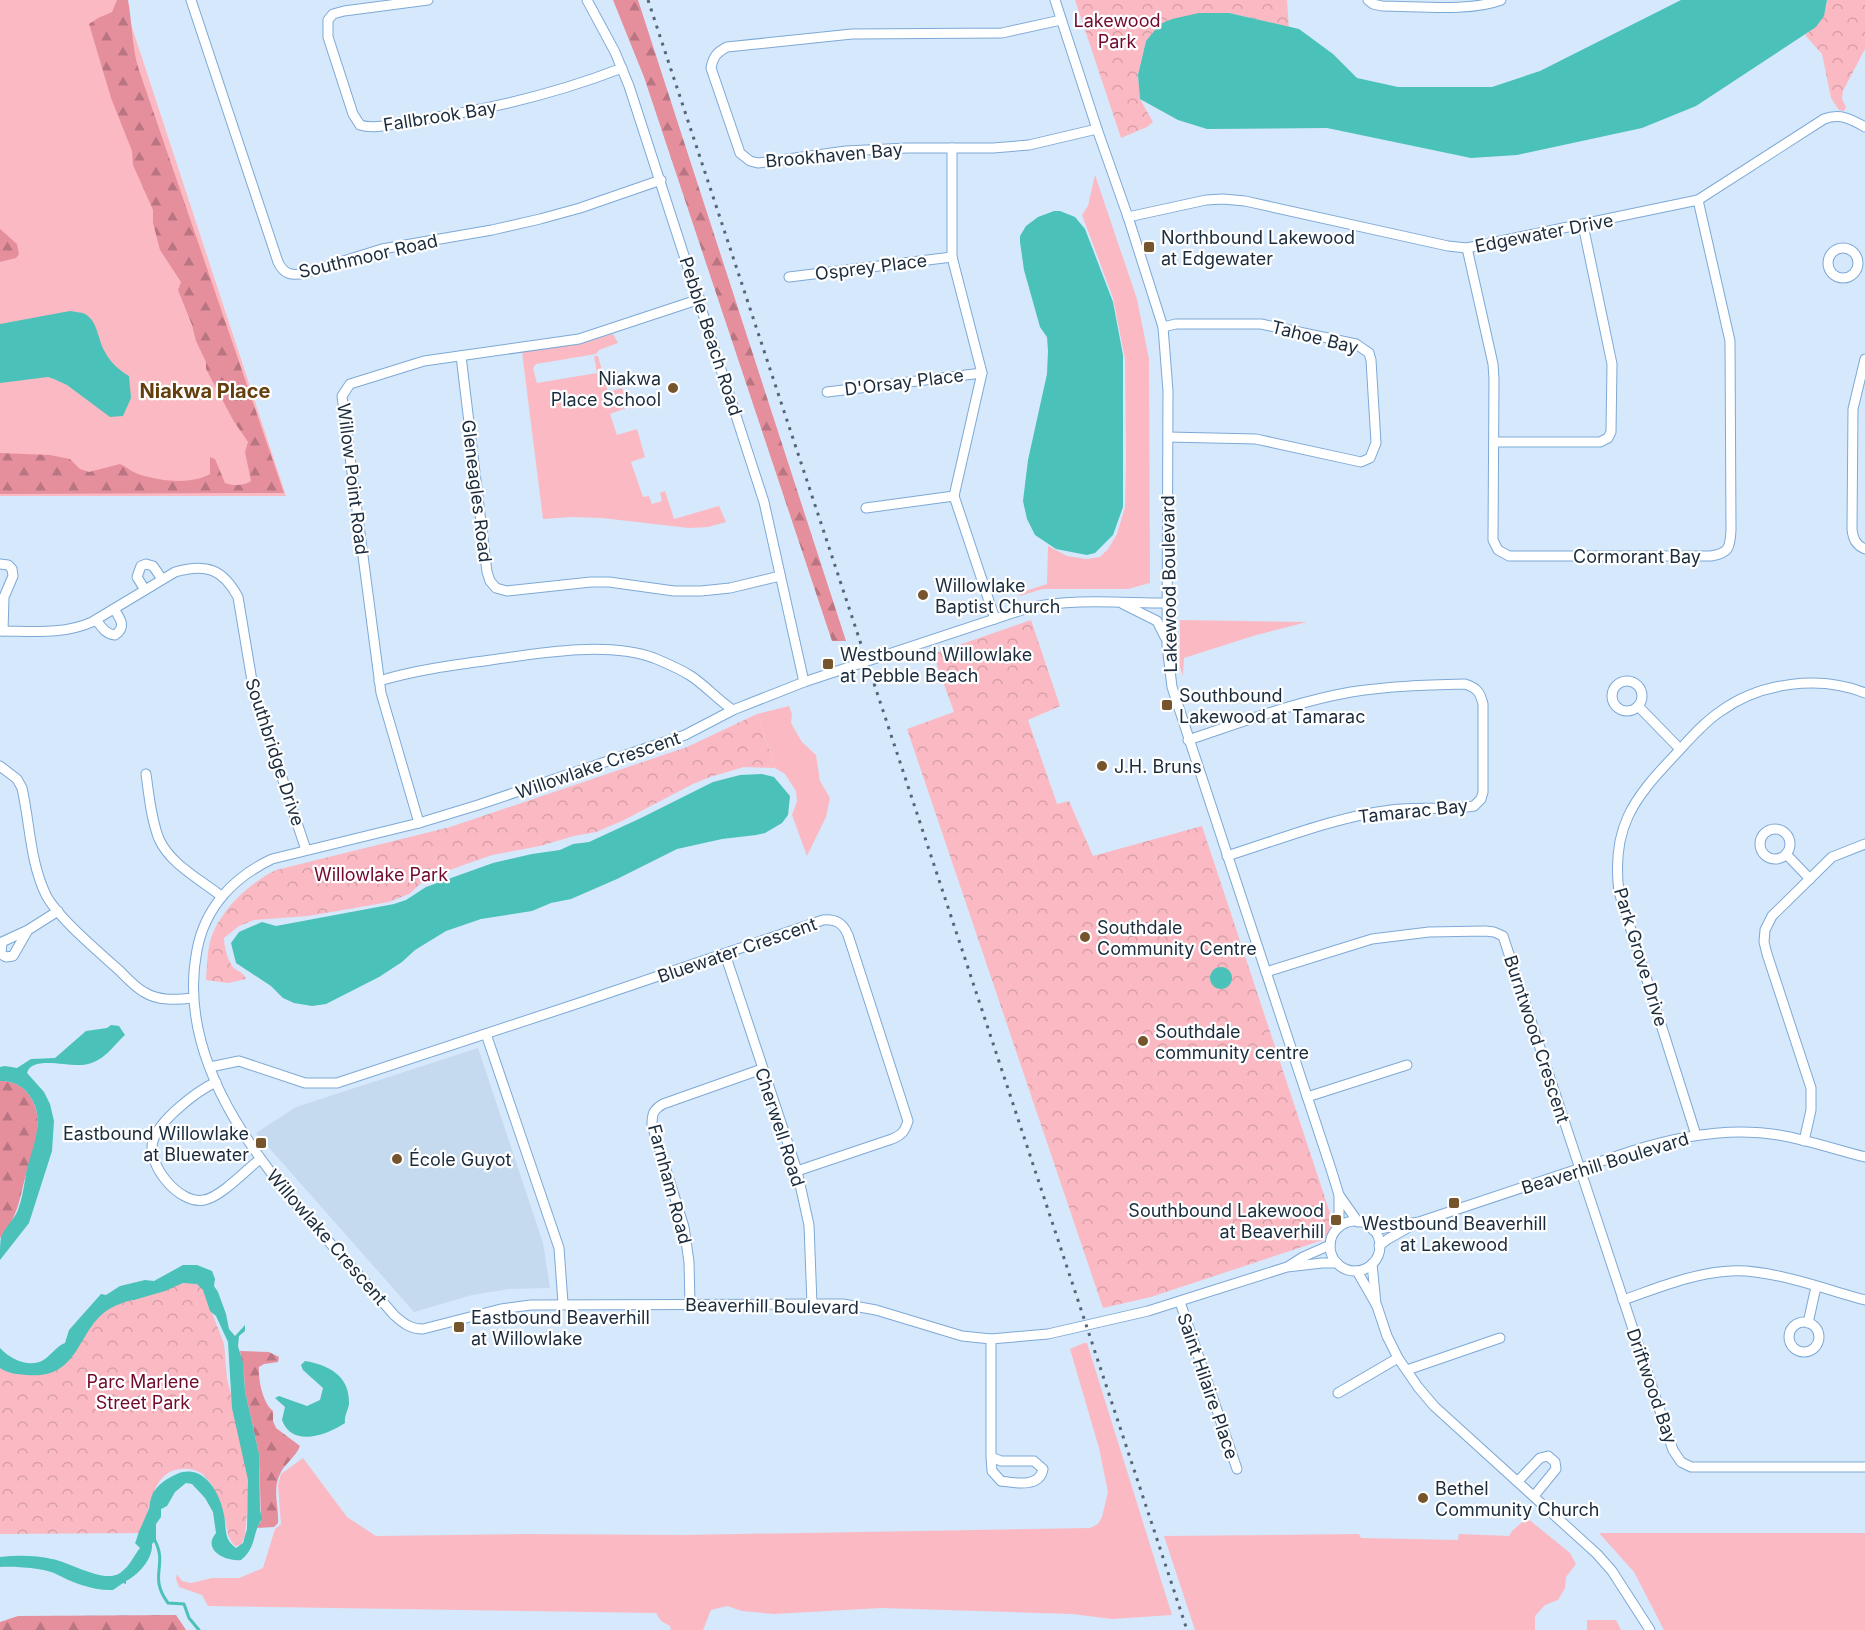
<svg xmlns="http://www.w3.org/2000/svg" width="1865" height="1630" viewBox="0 0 1865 1630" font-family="Inter,sans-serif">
	<defs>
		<pattern id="forest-firs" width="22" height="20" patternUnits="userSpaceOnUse" patternTransform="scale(1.5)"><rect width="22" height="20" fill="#e58f9d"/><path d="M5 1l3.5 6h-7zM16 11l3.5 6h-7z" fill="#b97581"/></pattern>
		<pattern id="park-crowns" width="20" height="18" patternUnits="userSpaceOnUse" patternTransform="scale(1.5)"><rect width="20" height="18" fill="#fbbac3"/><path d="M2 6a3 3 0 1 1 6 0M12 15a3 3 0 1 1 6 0" fill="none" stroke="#d7a0a9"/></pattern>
	</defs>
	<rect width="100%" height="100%" fill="#d6e8fb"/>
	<polygon fill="#c5daef" points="478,1048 543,1243 550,1288 509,1289 472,1295 414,1312 256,1133 296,1107"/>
	<g fill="#fbbac3">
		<polygon points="0,0 123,0 286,496 0,496"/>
		<polygon points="1095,175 1137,299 1149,359 1150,583 1128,589 1042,589 1020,596 1019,593 1047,584 1048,546 1067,556 1087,559 1100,557 1108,549 1117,534 1125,507 1126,460 1125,359 1113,298 1082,215 1088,206"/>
		<polygon points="613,334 618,343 599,350 596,354 536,364 533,368 537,383 597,373 594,356 598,356 608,392 622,388 629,407 610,414 617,435 637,429 645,457 631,462 643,497 649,496 652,504 662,501 660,493 665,491 674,519 719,506 726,522 708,527 689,528 602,518 571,517 543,519 522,352 576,344"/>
		<polygon points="1180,620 1307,622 1253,636 1184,658 1183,676 1180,667"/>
		<polygon points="789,706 792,714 791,723 795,730 802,742 816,755 820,781 830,798 826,817 807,856 792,815 797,801 796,791 785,774 775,768 757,714"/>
		<polygon points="1084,1343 1087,1343 1172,1615 1112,1619 1072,1614 881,1608 774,1614 742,1611 727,1606 711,1610 703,1630 671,1630 670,1626 661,1621 656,1613 208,1606 202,1595 179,1587 176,1579 177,1574 182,1581 191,1583 212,1578 239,1578 263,1568 275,1529 281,1524 278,1485 281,1474 303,1458 347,1517 376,1536 523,1534 683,1535 1090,1528 1098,1524 1102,1517 1108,1492 1099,1448 1070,1349"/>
		<polygon points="1527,1518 1570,1553 1576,1564 1566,1577 1565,1588 1558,1600 1545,1605 1535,1616 1535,1630 1195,1630 1164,1536 1359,1534 1361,1538 1458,1540 1459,1534 1509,1536 1512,1531"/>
		<polygon points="1599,1533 1865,1533 1865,1630 1664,1630 1634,1572"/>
		<polygon points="1587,1620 1616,1620 1621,1630 1587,1630"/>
	</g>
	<g fill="url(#forest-firs)">
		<path d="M117,0H128C132,22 132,46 138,67L284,493L0,494V453L50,455L70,459L80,469L89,472L120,464C127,467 133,473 141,475C162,481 190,485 210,474V457L215,459L225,483C232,486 245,486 251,481L245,452L248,442L233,420L206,369V362L196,341L192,325L178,290L181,282L160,250L153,223V210L133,165L132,151L111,98L89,24L98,18L112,12Z"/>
		<polygon points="613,0 638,0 846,641 832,641 644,77"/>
		<polygon points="0,229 17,244 19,254 16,258 0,262"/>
		<path d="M0,1081C10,1081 17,1083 25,1090C48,1114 34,1146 27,1171C19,1198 20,1214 0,1238Z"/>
		<path d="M240,1351L269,1352L279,1357L278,1362L264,1364L259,1367C258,1380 263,1403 273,1411V1421L276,1428L300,1446C296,1457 285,1463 280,1474C272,1489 279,1507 278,1523L274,1527L257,1528L261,1521L259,1454L245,1391L244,1374Z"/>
		<polygon points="176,1615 186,1630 0,1630 0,1622 18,1616"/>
	</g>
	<g fill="url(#park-crowns)">
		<polygon points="1075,0 1287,0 1289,30 1273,23 1229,13 1146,41 1138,75 1140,99 1153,122 1147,127 1121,138"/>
		<path d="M1827,0H1865V49L1843,91L1842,99L1846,107L1844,111L1839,110L1831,98L1822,54L1805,35C1817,26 1826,15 1827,0Z"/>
		<polygon points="1031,620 1060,706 1028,720 1057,804 1069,801 1093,856 1202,826 1334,1225 1326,1239 1151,1297 1103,1308 907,729 954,712 933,654"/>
		<path d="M757,714L775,768L744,767L710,777L693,784L622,821L596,832L574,836L540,846L492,855L427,878L409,894L389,902L308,916L254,920L239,926L224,938C224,946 228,963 234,968C240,973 243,972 246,979L228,983L206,980C207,968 207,954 210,942C218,912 249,883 276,870L450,827L687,747Z"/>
		<path d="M198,1276L224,1344L227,1379L239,1424L250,1477L245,1536L241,1545L235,1546C226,1537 228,1528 224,1517C217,1491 207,1462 175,1470C152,1476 147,1514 144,1533L0,1534V1367L51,1368L98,1310Z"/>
	</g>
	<g fill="#4ac1b9">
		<polygon points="1681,0 1827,0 1824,16 1816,27 1696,106 1642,128 1517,155 1471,158 1327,128 1207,129 1178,120 1140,99 1138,75 1146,41 1160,24 1172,19 1199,13 1229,13 1299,29 1333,54 1357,78 1398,87 1492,87 1540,71"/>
		<polygon points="1054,211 1060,211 1075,217 1085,229 1113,302 1123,355 1123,507 1113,535 1095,553 1087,555 1056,549 1035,535 1027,519 1023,501 1028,460 1047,374 1048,351 1047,337 1040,327 1024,270 1020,242 1020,236 1026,226 1038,217"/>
		<path d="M70,311C74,312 81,312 85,314C98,321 98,341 105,352C110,362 120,371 129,376L131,398L123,416L110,417L67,385L54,379L48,377L0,383V324Z"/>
		<polygon points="762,774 774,777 790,796 788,815 782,823 765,833 756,835 722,839 677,849 617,879 571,899 551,903 532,911 481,919 446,931 415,950 402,962 379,977 326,1004 312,1006 294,1003 283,998 271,986 236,963 231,943 239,932 262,922 276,926 394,904 406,900 426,887 493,863 532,854 560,850 573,844 589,842 641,818 713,782 740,775"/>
		<circle cx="1221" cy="978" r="11"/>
		<path d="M111,1025L119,1026L125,1035C113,1046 105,1060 88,1064C73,1069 32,1054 27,1073L44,1092L50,1104L54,1121L52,1151L29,1223L0,1260C0,1253 0,1242 1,1237C5,1227 14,1220 18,1210C22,1199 24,1186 26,1174C31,1148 50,1116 25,1090C17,1083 10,1081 0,1081V1067L5,1066L17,1068L31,1059L55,1058L86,1031L107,1028Z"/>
		<path d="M183,1265H197L212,1271L215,1279L214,1286L218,1292L226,1314L229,1329L235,1336L245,1325V1331L239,1336L238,1346L243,1363L245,1391L259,1454L260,1510L262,1519C252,1532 257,1548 241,1560C224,1562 202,1549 216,1533L213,1512L205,1498L192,1484L186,1483L175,1492L167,1506L161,1509V1517L156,1524V1540L152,1544C153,1559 138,1575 126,1581V1584L123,1583L113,1590C94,1591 71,1582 56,1574C45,1568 13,1566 0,1567V1557C17,1555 35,1555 52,1559C70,1562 104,1584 120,1573C130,1566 133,1557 140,1548L135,1543L136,1541C139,1530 144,1521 148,1511C150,1506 149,1508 150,1502C153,1487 164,1480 177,1474C203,1463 220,1492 224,1515C227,1529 223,1539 236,1548L243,1543L247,1529L248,1480L232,1408L228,1342L216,1316L210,1311L203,1290L197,1284L183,1283L165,1291L134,1300C128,1300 123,1303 117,1305C75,1322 85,1380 27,1375C17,1374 9,1374 0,1368V1348C11,1360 31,1369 45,1359C52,1354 57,1346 65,1343L69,1330L101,1294L106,1295L120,1286L145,1280L154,1281Z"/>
		<path d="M305,1361C328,1365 350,1375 349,1404C348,1411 344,1415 345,1423C327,1435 292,1448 282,1420L285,1407L275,1398L279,1396L307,1406L320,1400L323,1388L303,1370L301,1365Z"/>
	</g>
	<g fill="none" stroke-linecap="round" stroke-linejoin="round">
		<path stroke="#4ac1b9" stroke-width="3" d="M153,1537C170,1565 147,1575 168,1603L184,1604L189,1618L199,1630"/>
		<defs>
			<g id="minor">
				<path d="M191,0L278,262C284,275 293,276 305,273L382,249L492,230L540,219L580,208L661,180"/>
				<path d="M428,0L344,11L333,14L328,20V37L353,114L360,125C375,130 395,123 410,121C483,111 553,95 622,68"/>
				<polyline points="587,0 615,52 629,86 764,502 804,682"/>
				<polyline points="1055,0 1097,129 1128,217 1163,327 1168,391 1167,645 1172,687 1331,1169 1339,1195 1339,1227"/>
				<path d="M1368,0L1373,4L1382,6C1417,6 1470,12 1501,0"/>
				<path d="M1061,20L1002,33L852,34L727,47C717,52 713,57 711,68L740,153L750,161L758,163L846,151L907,148H993L1029,145L1097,129"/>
				<polyline points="952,148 952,257 982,373 954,496 995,619"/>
				<path d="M1128,217L1206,200L1223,199L1245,201L1448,246L1467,248L1698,200L1824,119C1840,113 1851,119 1865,127"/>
				<path d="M1467,248L1493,364L1494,379L1493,540L1498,550L1509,556H1711C1729,553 1730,548 1731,530L1730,341L1698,200"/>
				<circle cx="1843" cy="263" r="15"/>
				<polyline points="789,277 952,257"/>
				<polyline points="1163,327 1176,324 1261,324 1356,344 1369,353 1371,360 1376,443 1370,458 1361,462 1256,439 1168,437"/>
				<polyline points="461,356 487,572 490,581 496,588 507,591 591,582 609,582 674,591 701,591 730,588 780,576"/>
				<path d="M1865,359L1853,409L1852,529C1853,539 1856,545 1865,549"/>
				<polyline points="827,392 982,373"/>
				<polyline points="1495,442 1600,442 1608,438 1611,432 1612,364 1583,225"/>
				<polyline points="866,508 954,496"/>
				<polyline points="0,564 8,565 12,569 13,576 4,597 3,631"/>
				<polyline points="145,590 137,577 141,566 146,564 153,566 162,579"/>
				<path d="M1167,603C1121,603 1073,598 1028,608L804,682L733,710L685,735L478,805L419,823L272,859C234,877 205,907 197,950C169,1092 311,1217 394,1315C403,1323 410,1329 423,1329L501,1309L531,1305L812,1304H843L876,1310L962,1336L991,1339L1048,1334L1148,1311L1287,1267L1322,1263H1337"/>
				<polyline points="1123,604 1157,621 1165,637"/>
				<path d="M96,620C102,627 105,634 115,635C127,627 120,618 114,609"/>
				<path d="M0,631C31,631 63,635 92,622L175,572C206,563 223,569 238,597L254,693L306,850"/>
				<path d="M379,681C416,670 453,665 491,660C539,653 607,641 654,658C666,663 680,669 691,676C706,686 718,700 733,710"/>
				<circle cx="1627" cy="696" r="15"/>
				<polyline points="1638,706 1680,749"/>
				<path d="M1188,740C1242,722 1295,702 1351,692C1389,686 1427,685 1465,684C1477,688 1480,692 1483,704V792L1481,799L1474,806C1447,811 1419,806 1391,810C1335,817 1281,839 1227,856"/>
				<path d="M0,766L17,779L22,788C30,824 30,862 46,895C58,918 100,953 120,971C127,978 135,987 144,992C158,1001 176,1000 193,998"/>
				<path d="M146,774C149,795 151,819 159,839C170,864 201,880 221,896"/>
				<polyline points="419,823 381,693 342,396 350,384 424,361 579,339 700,299"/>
				<circle cx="1775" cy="844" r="15"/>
				<polyline points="1786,854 1810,879"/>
				<polyline points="28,930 13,956 6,957 1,954 2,942 28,930 58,911"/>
				<polyline points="725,954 797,1171 809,1225 812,1304"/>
				<polyline points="1266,972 1372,939 1429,932 1485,931 1494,932 1503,936 1673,1450 1681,1462 1691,1467 1865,1467"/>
				<polyline points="486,1034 559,1248 563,1303"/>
				<path d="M210,1067L239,1061L305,1083H337L579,1003L823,920C836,919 843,923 848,935L908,1121C905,1131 902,1135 892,1139L797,1171"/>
				<path d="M216,1082C197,1091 159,1120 153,1141C146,1164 179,1205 204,1200C221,1197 246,1170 260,1159"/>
				<polyline points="1307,1097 1407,1065"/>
				<path d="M1696,1135L1619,892C1611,828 1633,799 1675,755C1689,740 1704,722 1721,711C1761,682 1820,675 1865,693"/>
				<polyline points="1804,1141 1811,1110 1811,1088 1767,954 1764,942 1765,930 1772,916 1832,857 1865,844"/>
				<polyline points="1339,1195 1358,1222"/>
				<circle cx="1355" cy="1246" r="25"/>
				<path d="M1373,1230L1419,1222L1632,1151C1679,1136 1730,1127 1779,1135C1808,1140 1837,1150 1865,1157"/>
				<polyline points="1379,1246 1388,1239 1411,1226"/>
				<polyline points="1372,1264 1376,1304"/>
				<polyline points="1289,1266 1303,1257 1330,1245"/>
				<polyline points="1357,1271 1377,1306 1387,1336 1398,1358 1418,1387 1434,1406 1597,1554 1612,1571 1650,1630"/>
				<path d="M1623,1300C1658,1288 1693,1273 1730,1271C1768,1268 1827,1290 1865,1300"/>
				<polyline points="1180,1302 1237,1469"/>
				<path d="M690,1303L689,1262L684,1227L652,1125C652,1114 653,1110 663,1104L762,1069"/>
				<circle cx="1804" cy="1337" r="15"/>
				<polyline points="1808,1323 1816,1287"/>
				<path d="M991,1339V1457L992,1471L1001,1481C1015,1483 1040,1488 1043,1469L1034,1461H1001L991,1457"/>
				<polyline points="1407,1370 1500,1338"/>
				<polyline points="1338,1393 1398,1358"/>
				<polyline points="1518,1481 1540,1458 1548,1456 1555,1462 1556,1469 1534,1496"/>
			</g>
		</defs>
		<use href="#minor" stroke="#7da9d6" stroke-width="11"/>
		<use href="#minor" stroke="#fff" stroke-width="9"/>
		<polyline stroke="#546678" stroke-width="3" stroke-dasharray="3 6" stroke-linecap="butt" points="648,0 1187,1630"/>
	</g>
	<g fill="#76542c" stroke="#fff" stroke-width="2">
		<rect x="1143" y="241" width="12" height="12" rx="3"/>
		<circle cx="673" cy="388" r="6"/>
		<circle cx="923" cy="595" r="6"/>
		<rect x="822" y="658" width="12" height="12" rx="3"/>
		<rect x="1161" y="699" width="12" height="12" rx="3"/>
		<circle cx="1102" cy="766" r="6"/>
		<circle cx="1085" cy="937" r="6"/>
		<circle cx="1143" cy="1041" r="6"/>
		<rect x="255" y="1137" width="12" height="12" rx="3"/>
		<circle cx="397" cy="1159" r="6"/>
		<rect x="1448" y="1197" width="12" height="12" rx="3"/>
		<rect x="1330" y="1214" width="12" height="12" rx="3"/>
		<rect x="453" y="1321" width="12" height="12" rx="3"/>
		<circle cx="1423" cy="1498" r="6"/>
	</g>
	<g text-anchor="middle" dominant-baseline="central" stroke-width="4.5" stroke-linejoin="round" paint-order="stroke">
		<g font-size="18" fill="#71092d" stroke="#fff">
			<text x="1117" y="20">Lakewood<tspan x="1117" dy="21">Park</tspan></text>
			<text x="381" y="874">Willowlake Park</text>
			<text x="143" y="1381">Parc Marlene<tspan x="143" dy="21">Street Park</tspan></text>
		</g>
		<g font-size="18" fill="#1a2c3e" stroke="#fff">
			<text transform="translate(440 116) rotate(-9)">Fallbrook Bay</text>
			<text transform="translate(834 155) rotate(-5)">Brookhaven Bay</text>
			<text transform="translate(1544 233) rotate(-11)">Edgewater Drive</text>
			<text transform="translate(368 256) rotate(-13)">Southmoor Road</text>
			<text transform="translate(871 267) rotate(-7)">Osprey Place</text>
			<text transform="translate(711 336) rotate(72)">Pebble Beach Road</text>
			<text transform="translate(1315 337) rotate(14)">Tahoe Bay</text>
			<text transform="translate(904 382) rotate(-7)">D'Orsay Place</text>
			<text transform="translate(353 479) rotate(83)">Willow Point Road</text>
			<text transform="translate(477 491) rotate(83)">Gleneagles Road</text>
			<text x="1637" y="556">Cormorant Bay</text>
			<text transform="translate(1169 584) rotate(-91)">Lakewood Boulevard</text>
			<text transform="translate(275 752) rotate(72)">Southbridge Drive</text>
			<text transform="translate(598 765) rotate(-19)">Willowlake Crescent</text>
			<text transform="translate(1413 811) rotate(-6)">Tamarac Bay</text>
			<text transform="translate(737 950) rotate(-19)">Bluewater Crescent</text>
			<text transform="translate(1641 957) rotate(73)">Park Grove Drive</text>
			<text transform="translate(1537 1039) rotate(72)">Burntwood Crescent</text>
			<text transform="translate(780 1127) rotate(72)">Cherwell Road</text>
			<text transform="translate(1605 1163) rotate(-17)">Beaverhill Boulevard</text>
			<text transform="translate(670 1184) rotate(75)">Farnham Road</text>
			<text transform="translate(327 1237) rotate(49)">Willowlake Crescent</text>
			<text transform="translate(772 1306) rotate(1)">Beaverhill Boulevard</text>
			<text transform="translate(1208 1386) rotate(71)">Saint Hilaire Place</text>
			<text transform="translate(1652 1386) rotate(71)">Driftwood Bay</text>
		</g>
		<g font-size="18" fill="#1a2c3e" stroke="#fff" text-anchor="start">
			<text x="1161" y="237">Northbound Lakewood<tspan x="1161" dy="21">at Edgewater</tspan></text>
			<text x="661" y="378" text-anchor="end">Niakwa<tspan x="661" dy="21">Place School</tspan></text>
			<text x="935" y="585">Willowlake<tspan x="935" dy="21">Baptist Church</tspan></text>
			<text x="840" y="654">Westbound Willowlake<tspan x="840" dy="21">at Pebble Beach</tspan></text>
			<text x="1179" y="695">Southbound<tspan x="1179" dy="21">Lakewood at Tamarac</tspan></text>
			<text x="1114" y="766">J.H. Bruns</text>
			<text x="1097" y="927">Southdale<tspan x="1097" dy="21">Community Centre</tspan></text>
			<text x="1155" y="1031">Southdale<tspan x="1155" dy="21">community centre</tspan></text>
			<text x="249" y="1133" text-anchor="end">Eastbound Willowlake<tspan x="249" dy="21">at Bluewater</tspan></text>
			<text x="409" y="1159">École Guyot</text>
			<text x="1324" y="1210" text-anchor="end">Southbound Lakewood<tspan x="1324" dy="21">at Beaverhill</tspan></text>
			<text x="1454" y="1223" text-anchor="middle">Westbound Beaverhill<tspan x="1454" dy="21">at Lakewood</tspan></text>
			<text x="471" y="1317">Eastbound Beaverhill<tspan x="471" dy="21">at Willowlake</tspan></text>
			<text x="1435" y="1488">Bethel<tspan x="1435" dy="21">Community Church</tspan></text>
		</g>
		<g font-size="20" font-weight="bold" fill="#643f0d" stroke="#fff">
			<text x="205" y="391">Niakwa Place</text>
		</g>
	</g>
</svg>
